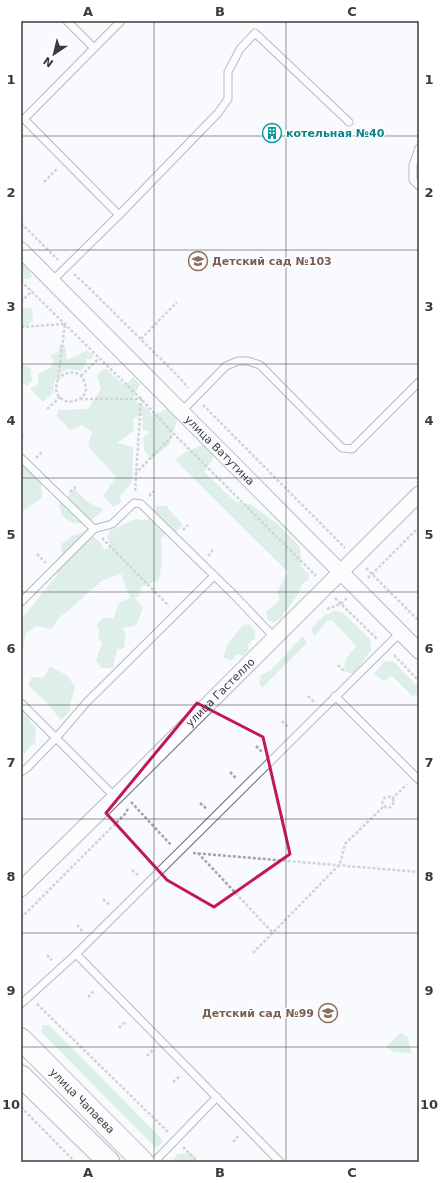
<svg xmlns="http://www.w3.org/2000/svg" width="440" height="1183" viewBox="0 0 440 1183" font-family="'DejaVu Sans',sans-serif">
	<rect width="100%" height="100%" fill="#f8fafe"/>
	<g fill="#bde3cf">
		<polygon points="21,261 27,266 32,277 29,279 21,279"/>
		<polygon points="32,308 33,321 21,330 21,309"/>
		<polygon points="60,344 65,346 67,360 86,351 94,354 92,359 87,359 84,368 80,371 68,369 62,372 55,380 53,393 43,402 30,389 38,384 38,374 50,368 54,361 50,356 58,352"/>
		<polygon points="21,362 24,365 30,367 32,381 27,386 21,381"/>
		<polygon points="105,368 125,386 133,377 140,384 134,396 135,401 147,408 152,415 167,409 177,420 169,445 151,459 144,450 143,437 150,432 143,430 142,415 133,419 134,431 117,443 133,447 133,462 132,482 120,496 121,502 113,507 103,496 116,477 88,446 92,432 82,425 70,430 57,416 58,410 88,409 101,389 97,375"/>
		<polygon points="205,444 213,451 213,459 204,472 236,502 250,504 279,525 300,547 301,566 309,575 308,580 303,583 297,596 284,613 281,618 274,623 267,619 266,612 280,600 277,592 288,572 175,460 185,452"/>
		<polygon points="21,466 41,470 42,498 21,512"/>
		<path d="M74,489L89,503L103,509C99,517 82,526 74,523C70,522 65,518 62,516L59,505Z"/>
		<polygon points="157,506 166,506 183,525 169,539 167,534 161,538 162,561 159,580 141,587 138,597 134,597 143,607 139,619 135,626 122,628 126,634 124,648 117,649 113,668 101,668 96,660 102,643 98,638 100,632 97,626 99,621 106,617 113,619 119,603 130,598 121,574 103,580 58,619 52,629 36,626 25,634 24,647 21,649 21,620 57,575 58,563 63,556 61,544 74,535 87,531 100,542 104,550 111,546 107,537 110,531 135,519 148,520"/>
		<polygon points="335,611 343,613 370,639 371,650 354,674 344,671 345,660 356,646 333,621 328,620 314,636 311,629 323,616"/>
		<polygon points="249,624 255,631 255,638 248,644 249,650 243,656 237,654 231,661 223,657 228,644 243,625"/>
		<polygon points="303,636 307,643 262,688 259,683 261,675 271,670"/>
		<polygon points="385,661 394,662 419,688 419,693 413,697 392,676 384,681 374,674"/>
		<polygon points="50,667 67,675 75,687 70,704 71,710 61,720 44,700 28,685 32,677 43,678"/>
		<polygon points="21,699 35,714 30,722 36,728 35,744 30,746 25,753 21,754"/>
		<polygon points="43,1025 49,1025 158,1135 163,1142 156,1148 41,1032"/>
		<polygon points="400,1033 407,1036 412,1053 393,1052 386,1047"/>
		<polygon points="192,1153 197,1162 171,1162 178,1154"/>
	</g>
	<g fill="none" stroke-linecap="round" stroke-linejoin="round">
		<defs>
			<g id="lane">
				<polyline points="67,21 94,48"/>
				<polyline points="419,148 413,165 413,180 419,186"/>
				<polyline points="119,215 24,119 121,21"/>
				<polyline points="52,281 119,215 218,113 228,99 228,72 240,49 255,33 349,122"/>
				<polyline points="182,411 226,366 238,361 248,361 260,365 342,448 352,449 419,382"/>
				<polyline points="21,458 94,529 112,524 134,503 141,504 234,595 275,638"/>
				<polyline points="21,602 94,529"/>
				<polyline points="335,696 419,780"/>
				<polyline points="21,703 115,797"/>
				<polyline points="21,772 27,768 56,738 86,703 214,576"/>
				<polyline points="76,954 280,1162"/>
				<polyline points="21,1004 76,954 401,632"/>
				<polyline points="154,1162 217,1097"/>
			</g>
			<g id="street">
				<path id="s1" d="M21,250L419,651"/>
				<path id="s2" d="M21,889L115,797L419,494"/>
			</g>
			<g id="secondary">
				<path id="s3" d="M21,1039L143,1162"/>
				<polyline points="21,1076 109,1162"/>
			</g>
		</defs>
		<use href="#lane" stroke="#6a6e73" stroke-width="9"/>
		<use href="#street" stroke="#6a6e73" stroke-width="17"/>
		<use href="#secondary" stroke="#6a6e73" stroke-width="23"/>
		<g stroke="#a4a5a9" stroke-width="2.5" stroke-dasharray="3 2" stroke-linecap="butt">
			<polyline points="44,182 58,168"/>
			<polyline points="21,223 58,260"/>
			<polyline points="74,274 87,286 180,378 188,388"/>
			<polyline points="21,281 141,399 174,434 316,576"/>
			<polyline points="21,302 32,291"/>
			<path d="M21,327L65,324L58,379C46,411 96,406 84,381C79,369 66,371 58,379"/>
			<polyline points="141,339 177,302"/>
			<polyline points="81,376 99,358"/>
			<polyline points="80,399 141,399 135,492"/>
			<polyline points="203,405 345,548"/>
			<polyline points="47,409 60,397"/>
			<polyline points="21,436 23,434"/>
			<polyline points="36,458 42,452"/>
			<polyline points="135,474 174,434"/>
			<polyline points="70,492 76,487"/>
			<polyline points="149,496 154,491"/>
			<polyline points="183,530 188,525"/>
			<polyline points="102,538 169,606"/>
			<polyline points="37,554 46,563"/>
			<polyline points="208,556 213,550"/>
			<polyline points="366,568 419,621"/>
			<polyline points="368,578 419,527"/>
			<polyline points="335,598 377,639"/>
			<polyline points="327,609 341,604 347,598"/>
			<polyline points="394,655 419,681"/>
			<polyline points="338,665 345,672"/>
			<polyline points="308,696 314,702"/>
			<polyline points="282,721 289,728"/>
			<polyline points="256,746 263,753"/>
			<polyline points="230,772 237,779"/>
			<circle cx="388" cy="802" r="5.5"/>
			<polyline points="392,799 407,784"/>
			<polyline points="131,802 171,845"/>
			<polyline points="200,803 207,809"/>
			<polyline points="193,853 419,872"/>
			<polyline points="198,853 273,933"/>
			<polyline points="132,870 139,876"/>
			<polyline points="103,899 110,905"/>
			<polyline points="21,918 125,814 129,807"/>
			<polyline points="77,925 83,932"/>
			<polyline points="253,953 340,864 345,844 384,806"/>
			<polyline points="47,955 52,960"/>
			<polyline points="88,997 95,990"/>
			<polyline points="37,1004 168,1132"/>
			<polyline points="119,1028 126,1021"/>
			<polyline points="147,1056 154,1049"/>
			<polyline points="173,1082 180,1076"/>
			<polyline points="21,1107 75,1162"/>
			<polyline points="233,1142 239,1135"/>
			<polyline points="183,1147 198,1162"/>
		</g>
		<use href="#lane" stroke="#fff" stroke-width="7"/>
		<use href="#street" stroke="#fff" stroke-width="15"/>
		<use href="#secondary" stroke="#fff" stroke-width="21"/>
	</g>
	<path d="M0 0H440V1183H0ZM197,703L263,737L290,854L214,907L167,880L106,813Z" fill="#f8fafe" fill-opacity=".55" fill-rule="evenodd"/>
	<path fill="none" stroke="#c2185b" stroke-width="3" stroke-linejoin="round" d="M197,703L263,737L290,854L214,907L167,880L106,813Z"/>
	<path fill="none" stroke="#3a3b3e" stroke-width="1" stroke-opacity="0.55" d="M154,21V1162M286,21V1162M21,136H419M21,250H419M21,364H419M21,478H419M21,592H419M21,705H419M21,819H419M21,933H419M21,1047H419"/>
	<defs>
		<symbol id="building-ring" viewBox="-11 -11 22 22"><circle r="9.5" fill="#fff" stroke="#0f9aa8" stroke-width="1.5"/><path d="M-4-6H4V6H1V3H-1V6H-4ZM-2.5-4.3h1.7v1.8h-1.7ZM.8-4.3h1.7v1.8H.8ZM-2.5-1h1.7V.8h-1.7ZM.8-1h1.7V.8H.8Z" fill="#0f9aa8"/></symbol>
		<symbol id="school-ring" viewBox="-11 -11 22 22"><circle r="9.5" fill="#fff" stroke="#8d6e63" stroke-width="1.5"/><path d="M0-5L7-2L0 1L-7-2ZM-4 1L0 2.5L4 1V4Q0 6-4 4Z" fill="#8d6e63"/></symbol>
	</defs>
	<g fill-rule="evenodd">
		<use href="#building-ring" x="261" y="122" width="22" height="22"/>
		<use href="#school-ring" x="187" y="250" width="22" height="22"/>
		<use href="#school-ring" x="317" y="1002" width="22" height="22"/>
	</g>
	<g text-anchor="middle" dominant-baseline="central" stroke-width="3" stroke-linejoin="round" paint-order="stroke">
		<g font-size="11" font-weight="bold" fill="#0d838f" stroke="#fff" text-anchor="start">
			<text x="286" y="133">котельная №40</text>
		</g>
		<g font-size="11" font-weight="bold" fill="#785e54" stroke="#fff" text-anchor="start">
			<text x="212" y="261">Детский сад №103</text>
			<text x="314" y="1013" text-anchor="end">Детский сад №99</text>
		</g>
		<g font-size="11" fill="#3a3b3e" stroke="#fff">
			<text stroke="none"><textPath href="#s1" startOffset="282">улица Ватутина</textPath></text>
			<text stroke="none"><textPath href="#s2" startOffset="280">улица Гастелло</textPath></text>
			<text stroke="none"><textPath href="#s3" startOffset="87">улица Чапаева</textPath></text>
		</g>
	</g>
	<rect width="440" height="1183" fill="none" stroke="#ffffff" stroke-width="44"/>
	<g transform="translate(54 54) rotate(215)" stroke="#ffffff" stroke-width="3" paint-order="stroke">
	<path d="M0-3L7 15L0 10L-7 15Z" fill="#3a3b3e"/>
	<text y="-6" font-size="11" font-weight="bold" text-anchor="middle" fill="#3a3b3e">N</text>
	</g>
	<rect x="22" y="22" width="396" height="1139" fill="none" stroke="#3a3b3e" stroke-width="1.5"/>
	<g font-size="13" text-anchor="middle" font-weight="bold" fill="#3a3b3e">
		<text x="88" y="16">A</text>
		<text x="220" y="16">B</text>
		<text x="352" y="16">C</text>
		<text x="11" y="84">1</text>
		<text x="429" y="84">1</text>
		<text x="11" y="197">2</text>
		<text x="429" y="197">2</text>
		<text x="11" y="311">3</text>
		<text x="429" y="311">3</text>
		<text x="11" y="425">4</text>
		<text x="429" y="425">4</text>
		<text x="11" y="539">5</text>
		<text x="429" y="539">5</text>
		<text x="11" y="653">6</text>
		<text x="429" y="653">6</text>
		<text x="11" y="767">7</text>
		<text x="429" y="767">7</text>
		<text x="11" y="881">8</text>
		<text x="429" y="881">8</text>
		<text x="11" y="995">9</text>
		<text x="429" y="995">9</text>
		<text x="11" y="1109">10</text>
		<text x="429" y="1109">10</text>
		<text x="88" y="1177">A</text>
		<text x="220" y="1177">B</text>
		<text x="352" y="1177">C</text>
	</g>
</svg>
